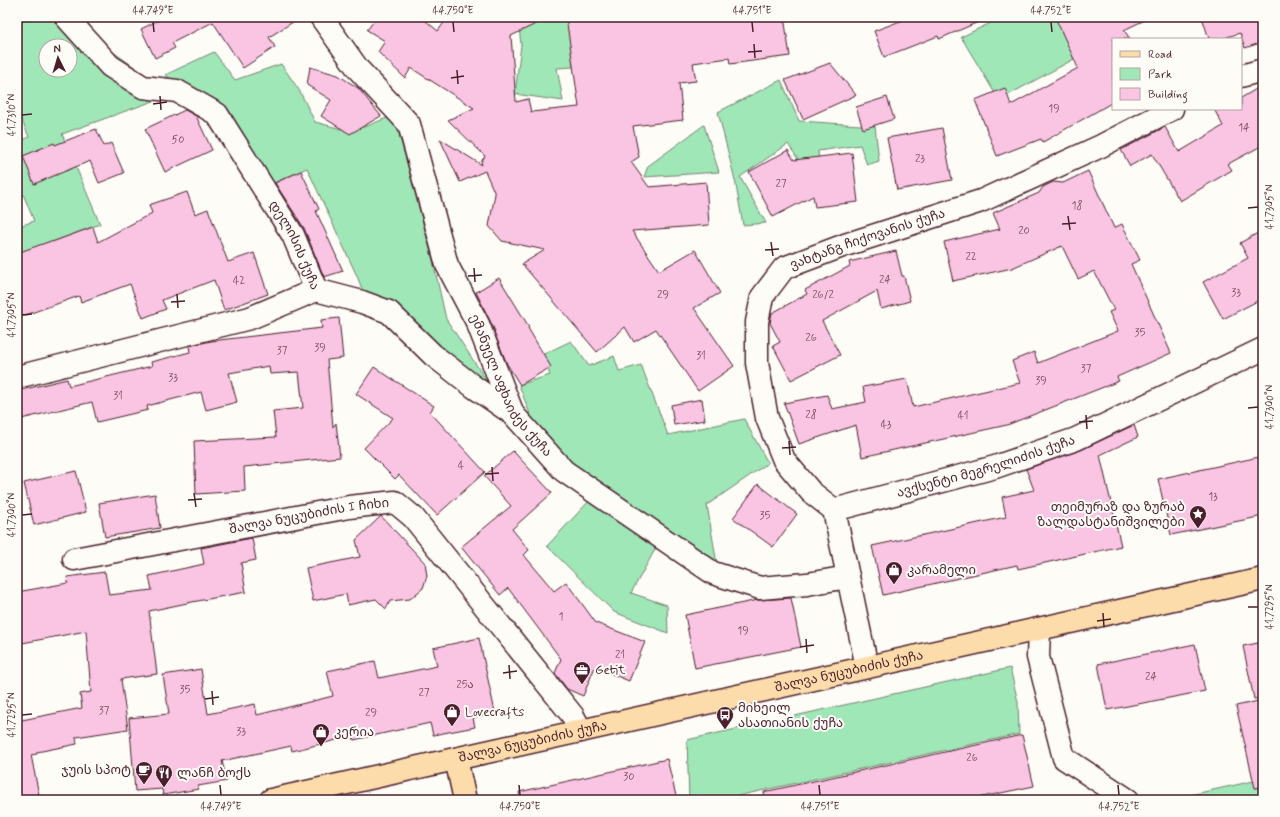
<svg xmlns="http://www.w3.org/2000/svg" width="1280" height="817" viewBox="0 0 1280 817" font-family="Mynerve,'Noto Sans Georgian',sans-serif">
	<rect width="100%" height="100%" fill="#fdfcf7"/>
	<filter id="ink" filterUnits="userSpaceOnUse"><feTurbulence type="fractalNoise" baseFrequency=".025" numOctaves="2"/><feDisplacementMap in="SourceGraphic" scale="8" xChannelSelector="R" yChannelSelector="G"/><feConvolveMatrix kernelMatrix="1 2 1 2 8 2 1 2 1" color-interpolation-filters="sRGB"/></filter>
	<g filter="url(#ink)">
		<g fill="#9fe7b6" stroke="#748370" fill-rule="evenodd">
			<path d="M29,17H63L173,94L62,134L100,224L17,255V227L34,221L17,179V143L29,137L17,109V26ZM46,46H70V70H46Z"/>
			<polygon points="518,17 540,17 541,23 569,19 573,67 557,68 563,101 515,94 521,45"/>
			<polygon points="1003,17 1109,17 1120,34 999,100 961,37"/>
			<polygon points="214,52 235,80 281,64 299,90 315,122 349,131 367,126 401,112 399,135 407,163 433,261 446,319 502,404 364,294 357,276 307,168 269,185 219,113 165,75"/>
			<polygon points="781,80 799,121 875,126 879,161 867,165 860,145 818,151 820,172 810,177 788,144 740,177 766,223 743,225 735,180 718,112"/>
			<polygon points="704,125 719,172 644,177 648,166"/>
			<polygon points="571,341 589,366 614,356 619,371 641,365 668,435 744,419 768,463 707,505 717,564 564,463 532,419 519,385 550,375 542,355"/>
			<polygon points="591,499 657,546 631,593 667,605 668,633 614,612 547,546"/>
			<polygon points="1010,668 1018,702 1019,734 719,800 689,800 687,740"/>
			<polygon points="1263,779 1263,800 1167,800"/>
		</g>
		<g fill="#f9c5e3" stroke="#4a1f2b">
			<polygon points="165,17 301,17 269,37 275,47 243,68 213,22 172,43 175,48 155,58 141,29"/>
			<polygon points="377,17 421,17 438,31 448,17 550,17 511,36 516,102 528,99 531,112 579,107 566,17 784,17 790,56 730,64 729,58 693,63 696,81 679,83 683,120 633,126 639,157 631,162 649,187 706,182 709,225 632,231 659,271 695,250 720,293 694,308 734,366 698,391 656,329 634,342 625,327 597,352 522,264 545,250 502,241 489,226 495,194 485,171 460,182 440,139 482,165 481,162 485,156 448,120 474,108 411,68 405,78 378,52 385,41 367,30"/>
			<polygon points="911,17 990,17 939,39 938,36 884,57 874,31"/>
			<polygon points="1055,17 1151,17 1124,30 1130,39 1113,39 1113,102 1043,142 1041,139 997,156 975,100 1005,88 1011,105 1078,68"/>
			<polygon points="1202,17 1263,17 1263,42 1245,48 1240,33 1221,39 1209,39"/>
			<polygon points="830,63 856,95 803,119 785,80"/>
			<polygon points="310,67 338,75 358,88 381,116 350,134 321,116 331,100 307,85"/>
			<polygon points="1263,85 1263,145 1228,164 1232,170 1180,201 1152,154 1130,166 1121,150 1165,127 1179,152 1223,126 1214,109 1241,109 1241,98"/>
			<polygon points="887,97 894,119 863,129 856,107"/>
			<polygon points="185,110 196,116 212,150 165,172 145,129"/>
			<polygon points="942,128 952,180 897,190 887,138"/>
			<polygon points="96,129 104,146 111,143 124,173 99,183 90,161 34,184 23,156 54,143 55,145"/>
			<polygon points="788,150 794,160 852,153 858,202 815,207 813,196 773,217 749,172"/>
			<polygon points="301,171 319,209 316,211 343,271 324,277 304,228 275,183"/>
			<polygon points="1088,171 1114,228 1122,224 1140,260 1131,264 1171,353 1117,377 1119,381 1007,425 862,457 856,425 799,444 784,403 827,395 832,409 866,402 863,387 907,379 913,407 1020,383 1012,361 1034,352 1038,363 1118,331 1109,312 1114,310 1094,271 1078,279 1062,246 1012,268 953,281 944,242 1000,229 993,213 1039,193 1043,187 1053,182 1063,183"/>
			<polygon points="187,192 195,214 208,209 228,262 254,253 268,294 224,310 214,280 162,300 166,309 143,318 130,284 81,302 79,296 17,318 17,253 51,241 52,242 93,227 98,242 152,213 149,205"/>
			<polygon points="1263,230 1263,298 1223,319 1203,282 1248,258 1240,243"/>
			<polygon points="896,251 902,276 904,276 910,301 881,309 877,291 822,321 840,355 791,380 773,346 780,342 770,323 772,313 807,294 805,290 850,266 849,262"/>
			<polygon points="499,278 529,327 528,328 551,367 520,385 507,364 494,332 495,331 476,292"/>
			<polygon points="339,318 343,358 327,360 333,427 336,423 340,457 244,467 245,491 196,494 194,441 276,437 273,411 303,408 299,372 270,374 269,366 229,373 237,402 206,410 201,392 147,406 148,410 97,422 92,402 17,420 17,391 67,379 69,386 152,366 151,362 190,352 189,346 211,341 322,328 321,320"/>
			<polygon points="374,367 434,406 430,412 485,472 437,515 399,475 395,479 364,448 393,418 356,394"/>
			<polygon points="702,399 705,420 674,425 671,405"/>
			<polygon points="1134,425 1138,437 1100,455 1121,546 1018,569 1017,565 883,595 872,546 1006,517 1002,497 1034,490 1026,469 1081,450"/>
			<polygon points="513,451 552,493 512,529 529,550 524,555 554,591 566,582 596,623 645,642 629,681 595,667 583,696 567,689 555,673 561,659 508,588 500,595 461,547 511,506 484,476"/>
			<polygon points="1259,457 1263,478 1263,516 1171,535 1158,479"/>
			<polygon points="76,471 86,512 34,525 24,483"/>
			<polygon points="758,484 797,514 773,547 733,518"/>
			<polygon points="155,494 160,528 105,537 99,503"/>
			<polygon points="381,516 425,563 427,576 423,588 410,599 390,601 386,609 376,599 348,605 346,594 313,601 306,568 360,557 356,540"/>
			<polygon points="252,538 256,560 241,563 246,592 192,602 149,611 157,674 121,679 128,729 76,737 77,744 37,752 37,754 31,755 40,800 17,800 17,721 82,708 80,694 91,692 86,631 17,644 17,592 68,583 67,577 105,572 109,595 152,590 149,576 204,564 201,548"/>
			<polygon points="791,598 801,647 695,668 685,615 758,600"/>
			<polygon points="479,638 495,712 473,718 475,727 433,735 430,723 354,740 353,736 292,751 291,746 222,761 227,781 198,786 199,789 163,795 162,789 135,791 129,718 169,714 163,675 201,669 208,714 255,704 257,715 333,696 327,671 375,661 379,678 437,666 433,648"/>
			<polygon points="1263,642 1263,698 1254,699 1243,646"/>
			<polygon points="1195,644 1205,691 1107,710 1098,664"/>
			<polygon points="1263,700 1263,787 1255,788 1236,706"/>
			<polygon points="1022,735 1034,786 968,800 765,800 764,792"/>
			<polygon points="667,759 677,800 520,800 519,792"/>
		</g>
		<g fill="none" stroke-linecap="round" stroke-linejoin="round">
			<defs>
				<g id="minor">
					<path id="s1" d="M66,17L110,66L143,87L177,91L217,114L293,235L316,290"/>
					<path id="s2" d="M321,17L358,69L409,124L447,265L478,324L513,414L564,471L713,573L760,588L807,584L848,577"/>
					<polyline points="1241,76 1263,70"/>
					<polyline points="316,290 362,302 389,312 433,355 474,387 513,414"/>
					<polyline points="17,377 250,318 316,290"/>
					<path id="s3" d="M834,510L995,467L1076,439L1263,349"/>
					<path id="s4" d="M74,559L349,507L395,502L413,517L573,716L581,731"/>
					<polyline points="1039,629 1038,657 1064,758 1128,800"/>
					<path id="s5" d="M867,667L834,510L811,492L784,460L767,418L757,363V322L762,297L784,268L845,245L981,201L1101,146L1172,109"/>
				</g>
				<g id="major">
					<polyline points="456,759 465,800"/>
					<path id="s6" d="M271,800L1263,579"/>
				</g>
			</defs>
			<use href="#minor" stroke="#4a1f2b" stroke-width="25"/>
			<use href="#major" stroke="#4a1f2b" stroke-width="25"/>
			<use href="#minor" stroke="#fdfcf7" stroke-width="22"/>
			<use href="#major" stroke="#fddcac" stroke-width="22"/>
		</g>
	</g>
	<path fill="none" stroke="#4a1f2b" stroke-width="1.5" d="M153,22L154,32M453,22L454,32M752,22L753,32M1051,22L1052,32M754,44L755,58M748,52L762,51M457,70L458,84M451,78L464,76M160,96L161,110M153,104L167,102M22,115L32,114M1248,208L1258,207M1068,216L1070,230M1062,224L1076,223M771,242L773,256M765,250L779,249M474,268L475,282M468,276L482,275M177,294L178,308M171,302L185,301M22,315L32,314M1248,408L1258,407M1086,415L1087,429M1079,422L1093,421M789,441L790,455M782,448L796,447M492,467L493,481M485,474L499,473M194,493L196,507M188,500L202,499M22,515L32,514M1248,607H1258M1103,613L1104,627M1097,621L1111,619M806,639L807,653M800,647L814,645M509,665L510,679M503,673L517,671M212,691L213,705M205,699L219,697M22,715L32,714M220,785L221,795M519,785L520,795M819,785L820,795M1118,785L1119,795"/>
	<defs>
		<symbol id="sight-pin" viewBox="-11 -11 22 30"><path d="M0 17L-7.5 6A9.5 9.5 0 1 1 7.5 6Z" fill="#4a1f2b" stroke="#fdfcf7"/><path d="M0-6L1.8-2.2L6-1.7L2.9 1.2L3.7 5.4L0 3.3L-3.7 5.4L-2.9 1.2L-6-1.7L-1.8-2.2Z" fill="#fff"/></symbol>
		<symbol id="shop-pin" viewBox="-11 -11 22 30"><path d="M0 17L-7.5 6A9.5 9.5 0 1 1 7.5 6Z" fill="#4a1f2b" stroke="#fdfcf7"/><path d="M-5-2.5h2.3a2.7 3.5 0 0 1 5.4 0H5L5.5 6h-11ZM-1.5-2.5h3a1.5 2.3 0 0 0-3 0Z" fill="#fff"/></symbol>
		<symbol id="office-pin" viewBox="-11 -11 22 30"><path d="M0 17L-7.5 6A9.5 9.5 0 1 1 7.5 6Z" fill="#4a1f2b" stroke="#fdfcf7"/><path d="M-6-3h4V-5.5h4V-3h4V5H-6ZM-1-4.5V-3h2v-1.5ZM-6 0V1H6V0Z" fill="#fff"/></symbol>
		<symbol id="bus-pin" viewBox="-11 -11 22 30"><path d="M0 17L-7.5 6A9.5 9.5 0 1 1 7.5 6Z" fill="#4a1f2b" stroke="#fdfcf7"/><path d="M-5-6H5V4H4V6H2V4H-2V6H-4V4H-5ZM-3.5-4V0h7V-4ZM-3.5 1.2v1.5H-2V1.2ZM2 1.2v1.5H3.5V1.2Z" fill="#fff"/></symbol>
		<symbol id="cafe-pin" viewBox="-11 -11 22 30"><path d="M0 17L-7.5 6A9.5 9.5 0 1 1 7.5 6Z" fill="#4a1f2b" stroke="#fdfcf7"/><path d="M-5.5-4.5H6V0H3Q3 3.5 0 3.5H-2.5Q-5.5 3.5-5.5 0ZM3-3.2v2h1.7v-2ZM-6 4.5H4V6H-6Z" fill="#fff"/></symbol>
		<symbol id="restaurant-pin" viewBox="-11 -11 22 30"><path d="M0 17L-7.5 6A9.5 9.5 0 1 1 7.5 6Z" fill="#4a1f2b" stroke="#fdfcf7"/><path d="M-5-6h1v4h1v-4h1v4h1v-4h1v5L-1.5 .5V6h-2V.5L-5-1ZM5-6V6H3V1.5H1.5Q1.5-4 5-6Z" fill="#fff"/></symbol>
	</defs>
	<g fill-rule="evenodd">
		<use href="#sight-pin" x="1188" y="504" width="20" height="27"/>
		<use href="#shop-pin" x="884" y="560" width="20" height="27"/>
		<use href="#office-pin" x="572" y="660" width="20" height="27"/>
		<use href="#shop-pin" x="442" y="702" width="20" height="27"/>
		<use href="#bus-pin" x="715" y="705" width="20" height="27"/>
		<use href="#shop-pin" x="311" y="722" width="20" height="27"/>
		<use href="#cafe-pin" x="134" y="760" width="20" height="27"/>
		<use href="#restaurant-pin" x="154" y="763" width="20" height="27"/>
	</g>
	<g text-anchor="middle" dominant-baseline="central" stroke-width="4" stroke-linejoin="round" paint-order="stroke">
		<g font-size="11" fill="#764859">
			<text x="1054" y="109">19</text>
			<text x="1244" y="128">14</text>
			<text x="178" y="140">50</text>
			<text x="920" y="159">23</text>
			<text x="781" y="184">27</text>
			<text x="1077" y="206">18</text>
			<text x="1024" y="231">20</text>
			<text x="971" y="257">22</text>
			<text x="885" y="280">24</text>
			<text x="239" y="281">42</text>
			<text x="1236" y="293">33</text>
			<text x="663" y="295">29</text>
			<text x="823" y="295">26/2</text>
			<text x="1140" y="333">35</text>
			<text x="811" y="338">26</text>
			<text x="320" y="348">39</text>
			<text x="282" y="351">37</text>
			<text x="701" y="356">31</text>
			<text x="1086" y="369">37</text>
			<text x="173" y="378">33</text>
			<text x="1041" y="381">39</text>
			<text x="118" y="396">31</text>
			<text x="811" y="415">28</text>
			<text x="963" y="416">41</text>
			<text x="886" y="425">43</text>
			<text x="461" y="466">4</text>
			<text x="1213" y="497">13</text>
			<text x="765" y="516">35</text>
			<text x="561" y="617">1</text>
			<text x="743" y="631">19</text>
			<text x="620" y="655">21</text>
			<text x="1151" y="677">24</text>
			<text x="465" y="685">25ა</text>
			<text x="185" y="690">35</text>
			<text x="424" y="693">27</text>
			<text x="104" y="711">37</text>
			<text x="371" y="713">29</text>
			<text x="241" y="732">33</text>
			<text x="972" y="758">26</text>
			<text x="629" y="777">30</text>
		</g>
		<g font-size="13" fill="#4a1f2b" stroke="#fdfcf7">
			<text stroke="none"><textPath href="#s5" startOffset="524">ვახტანგ ჩიქოვანის ქუჩა</textPath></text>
			<text stroke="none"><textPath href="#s1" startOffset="338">დელისის ქუჩა</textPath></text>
			<text stroke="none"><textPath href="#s2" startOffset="422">ემანუელ აფხაიძეს ქუჩა</textPath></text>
			<text stroke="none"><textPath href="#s3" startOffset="158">ავქსენტი მეგრელიძის ქუჩა</textPath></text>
			<text stroke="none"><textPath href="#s4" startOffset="239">შალვა ნუცუბიძის I ჩიხი</textPath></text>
			<text stroke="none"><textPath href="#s6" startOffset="592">შალვა ნუცუბიძის ქუჩა</textPath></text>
			<text stroke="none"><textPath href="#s6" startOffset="268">შალვა ნუცუბიძის ქუჩა</textPath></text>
		</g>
		<g font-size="13" fill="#4a1f2b" stroke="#fdfcf7" text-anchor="start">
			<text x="1185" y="507" text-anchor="end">თეიმურაზ და ზურაბ<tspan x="1185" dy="15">ზალდასტანიშვილები</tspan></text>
			<text x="907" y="570">კარამელი</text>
			<text x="595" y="670">Getit</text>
			<text x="738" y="708">მიხეილ<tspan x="738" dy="15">ასათიანის ქუჩა</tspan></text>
			<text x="465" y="712">Lovecrafts</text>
			<text x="334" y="732">კერია</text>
			<text x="131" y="770" text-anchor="end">ჯუის სპოტ</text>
			<text x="177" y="773">ლანჩ ბოქს</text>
		</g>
	</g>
	<rect width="1280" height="817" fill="none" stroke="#fdfcf7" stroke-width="44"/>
	<rect x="1112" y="38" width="130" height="72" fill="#fdfcf7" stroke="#b5a4a5"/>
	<rect x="1120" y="51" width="20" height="6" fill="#fddcac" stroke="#b5a4a5"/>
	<text x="1148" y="58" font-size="12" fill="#4a1f2b">Road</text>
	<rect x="1120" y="68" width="20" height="12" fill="#9fe7b6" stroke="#b5a4a5"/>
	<text x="1148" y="78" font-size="12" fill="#4a1f2b">Park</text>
	<rect x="1120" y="88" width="20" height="12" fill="#f9c5e3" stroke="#b5a4a5"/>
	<text x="1148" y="98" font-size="12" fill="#4a1f2b">Building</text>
	<g transform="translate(58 58) rotate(355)"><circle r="19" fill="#fdfcf7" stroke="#b5a4a5"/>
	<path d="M0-3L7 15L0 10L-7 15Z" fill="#4a1f2b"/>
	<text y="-6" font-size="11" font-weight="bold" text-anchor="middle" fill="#4a1f2b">N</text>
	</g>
	<rect x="22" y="22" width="1236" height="773" fill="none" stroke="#4a1f2b" stroke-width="1.5"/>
	<g font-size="10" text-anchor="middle" fill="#4a1f2b">
		<text x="153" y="14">44.749°E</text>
		<text x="453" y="14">44.750°E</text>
		<text x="752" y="14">44.751°E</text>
		<text x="1051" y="14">44.752°E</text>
		<text transform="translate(11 115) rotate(-90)" y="4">41.7310°N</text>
		<text transform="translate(1269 207) rotate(-90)" y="4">41.7305°N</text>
		<text transform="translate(11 315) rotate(-90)" y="4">41.7305°N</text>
		<text transform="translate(1269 407) rotate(-90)" y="4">41.7300°N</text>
		<text transform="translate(11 515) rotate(-90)" y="4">41.7300°N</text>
		<text transform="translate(1269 607) rotate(-90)" y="4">41.7295°N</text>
		<text transform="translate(11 715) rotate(-90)" y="4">41.7295°N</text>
		<text x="221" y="810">44.749°E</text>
		<text x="520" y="810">44.750°E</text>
		<text x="820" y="810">44.751°E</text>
		<text x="1119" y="810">44.752°E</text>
	</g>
</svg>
